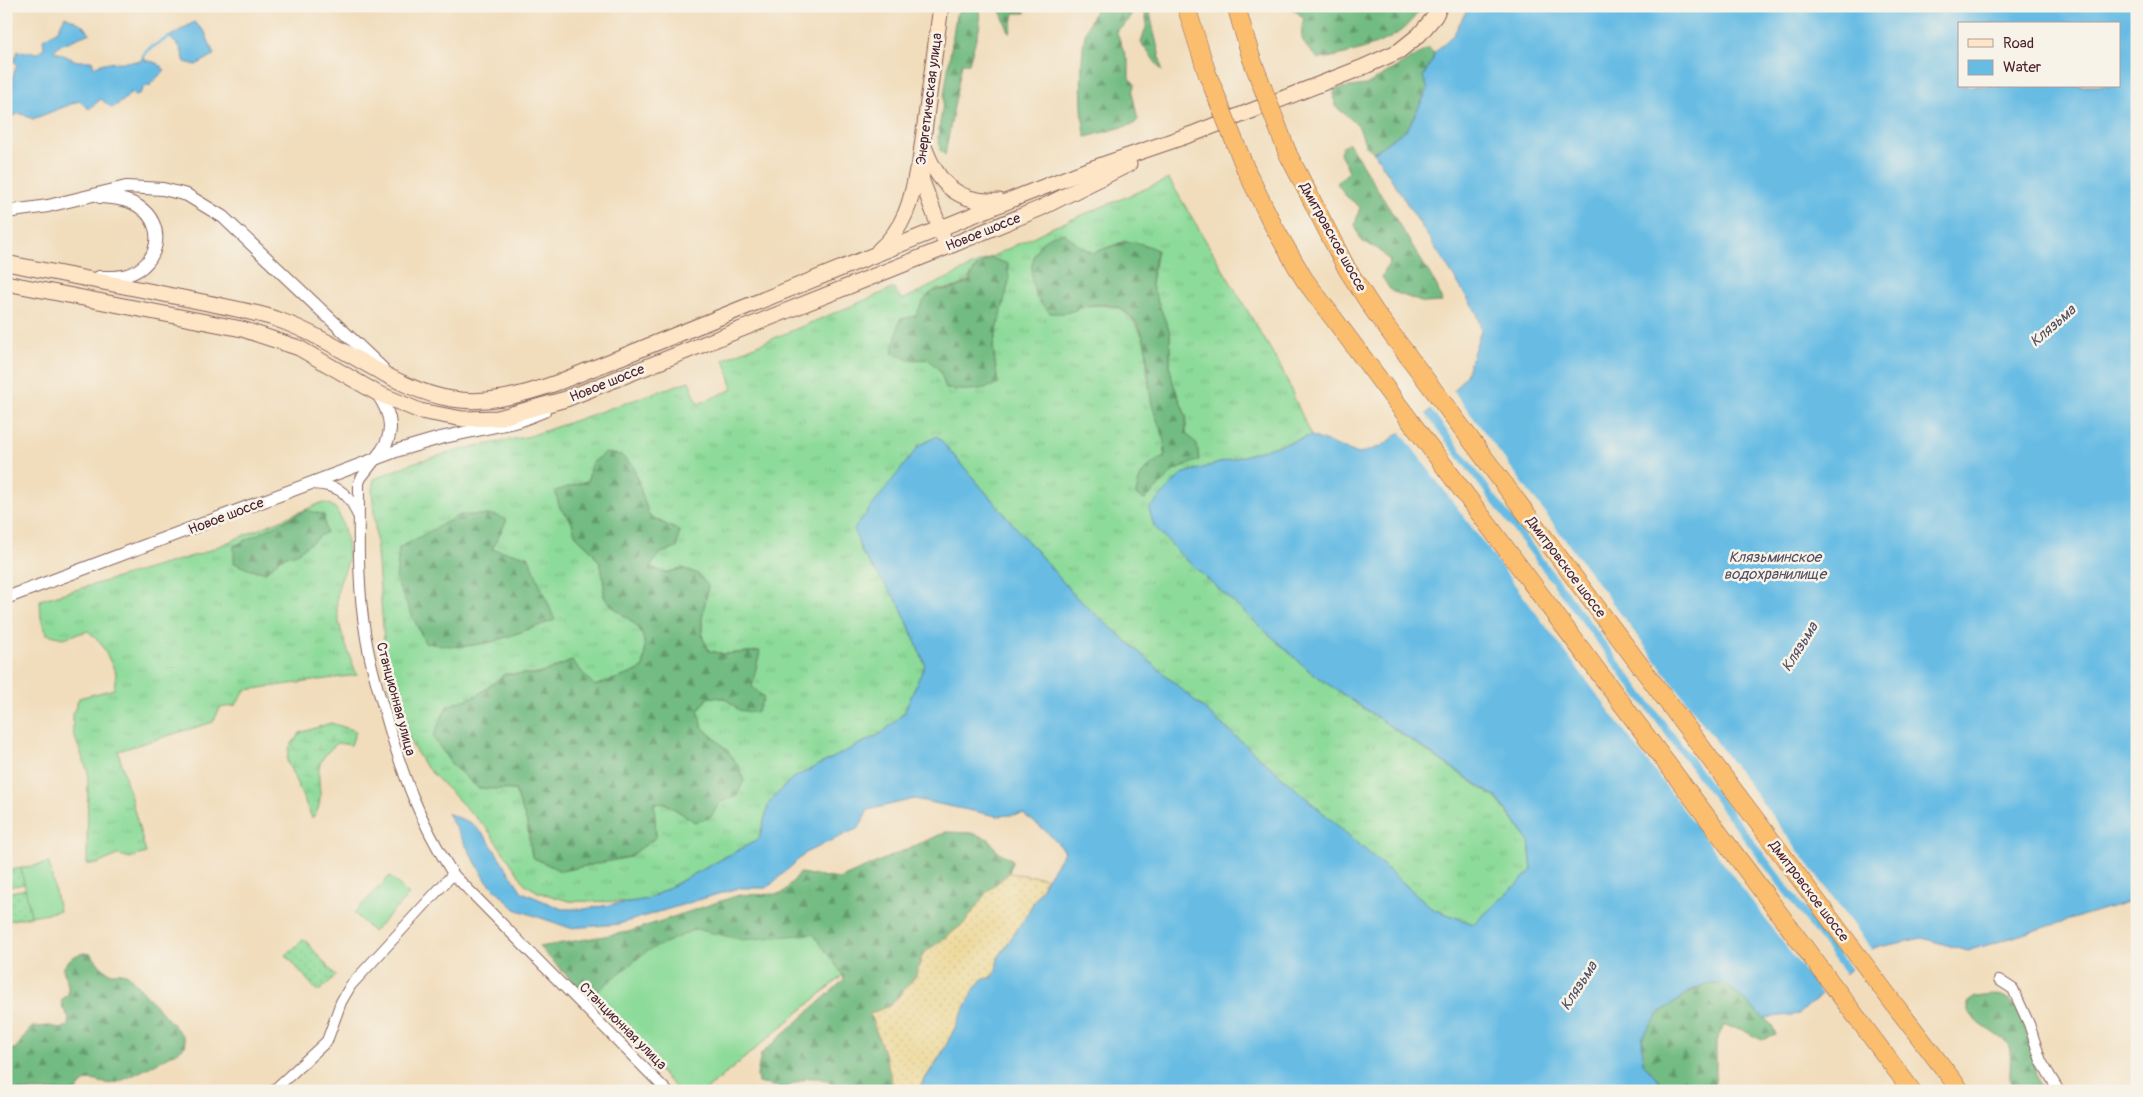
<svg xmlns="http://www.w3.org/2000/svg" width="2143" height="1097" viewBox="0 0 2143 1097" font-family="Pangolin,sans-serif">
	<defs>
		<pattern id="grass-tufts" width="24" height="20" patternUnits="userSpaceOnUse" patternTransform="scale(1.25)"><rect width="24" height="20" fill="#8ddb9a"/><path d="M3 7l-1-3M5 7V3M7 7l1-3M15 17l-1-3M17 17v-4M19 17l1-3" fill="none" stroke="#7bbc85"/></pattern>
		<pattern id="forest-firs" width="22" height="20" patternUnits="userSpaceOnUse" patternTransform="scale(1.25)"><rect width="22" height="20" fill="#72bb82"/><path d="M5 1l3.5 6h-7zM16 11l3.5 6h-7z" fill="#60976b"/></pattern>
		<pattern id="wetland-marsh" width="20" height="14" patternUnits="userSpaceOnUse" patternTransform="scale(1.25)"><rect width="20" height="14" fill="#8ddb9a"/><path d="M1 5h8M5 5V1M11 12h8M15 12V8" fill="none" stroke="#7bbc85"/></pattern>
		<pattern id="sand-dots" width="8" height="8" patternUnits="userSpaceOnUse" patternTransform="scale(1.25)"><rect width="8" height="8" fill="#eeda9e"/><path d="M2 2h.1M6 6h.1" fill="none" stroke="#cebb88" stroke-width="1.8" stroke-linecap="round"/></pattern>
		<pattern id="park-dots" width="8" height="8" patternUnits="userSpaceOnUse" patternTransform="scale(1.25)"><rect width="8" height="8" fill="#8ddb9a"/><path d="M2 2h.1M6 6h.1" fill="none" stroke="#7bbc85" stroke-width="1.8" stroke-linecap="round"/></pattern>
	</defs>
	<rect width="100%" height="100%" fill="#f7f3e8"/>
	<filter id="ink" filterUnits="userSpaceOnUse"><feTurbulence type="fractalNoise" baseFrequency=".02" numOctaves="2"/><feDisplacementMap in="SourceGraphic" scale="10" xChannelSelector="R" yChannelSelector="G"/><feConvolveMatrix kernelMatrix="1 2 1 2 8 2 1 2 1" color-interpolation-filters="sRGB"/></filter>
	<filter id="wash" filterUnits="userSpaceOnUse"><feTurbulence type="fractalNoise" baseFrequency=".0096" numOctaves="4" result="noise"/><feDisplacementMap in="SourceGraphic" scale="20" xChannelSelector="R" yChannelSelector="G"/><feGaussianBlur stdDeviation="1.12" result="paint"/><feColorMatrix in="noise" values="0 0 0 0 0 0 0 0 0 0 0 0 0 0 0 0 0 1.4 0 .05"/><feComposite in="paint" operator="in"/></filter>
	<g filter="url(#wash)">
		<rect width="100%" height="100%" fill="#f1ddbc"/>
		<g fill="url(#grass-tufts)" stroke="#6c7d62" fill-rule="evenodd">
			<path d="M1169,179L1281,367L1311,436L1182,474L1154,526L1181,555L1313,674L1496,798L1529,841L1532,870L1474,924L1433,909L1076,597L937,436L862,553L900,605L925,665L904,713L882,733L791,779L769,803L759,839L648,899L633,902L569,901L538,892L525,884L488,830L425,766L412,745L387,678L372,489L374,479L412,463L464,449L530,436L689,381L698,404L733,389L724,359L894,288L902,300L1051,228ZM1064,233L1077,244L1093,253L1125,241L1157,250L1151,284L1170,333V367L1173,383L1186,416V433L1197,445L1199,459L1175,470L1145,500L1151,465L1165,455V437L1152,404L1147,369V350L1142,335L1133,320L1120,308L1101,305L1084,306ZM976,267L1009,281L993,347L995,364L940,371L928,359L909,360L900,320L917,316L936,289C959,288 964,288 976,267ZM633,466L649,516L679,531L676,548L660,553L650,567L666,573L682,568L698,574L708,586L702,619V636L709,651L725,654L759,651L752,686L739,710L725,698L708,697L698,711L703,728L728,751L736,797L720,802L711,817L695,822L665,803H654L656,837L629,857L561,871L532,857L527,823L515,790L478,788L448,706L478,695L505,674H539L572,661L594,686C612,679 627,677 643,668C651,618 629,627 604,597V580L600,563L590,549L577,537L571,521L560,508L556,491ZM506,520L492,549L554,620L492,642L459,647L396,581Z"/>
			<path d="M321,503C326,503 331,504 335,508C342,515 350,550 348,560C343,580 335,585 337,608C339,632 349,653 357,675L245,690L236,705L220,708L213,722L118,751L146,853L129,858L118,855L97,864H87L88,772L73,732V714L79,698L114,689L116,673L101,643L88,631L63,638L47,634L41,618L40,600L200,554Z"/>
		</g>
		<g fill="url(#forest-firs)" stroke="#5e6d56">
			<polygon points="964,6 979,6 980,25 969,63 962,63 945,155 940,150 938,137 956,15"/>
			<polygon points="998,6 1021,6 1026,13 1014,13 1010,34"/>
			<path d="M1098,6H1150C1151,29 1160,49 1162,71L1141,43L1147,24L1144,9L1133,10C1129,19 1125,26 1116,30L1129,65V78L1135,84L1132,92L1138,120L1134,124L1086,137C1080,117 1080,56 1085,35C1087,26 1093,14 1098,6Z"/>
			<path d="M1289,6H1422C1415,18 1405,29 1392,37C1376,46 1336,58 1318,59C1303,44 1298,40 1304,18Z"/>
			<polygon points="1429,48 1434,53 1434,59 1423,77 1428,89 1408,128 1374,152 1366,146 1358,125 1335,106 1334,89 1366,85"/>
			<polygon points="1349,143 1437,286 1442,302 1424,303 1391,291 1382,277 1390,261 1378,249 1361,241 1355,224 1360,207 1346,196 1337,183 1349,171 1340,153 1342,147"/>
			<path d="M1064,233L1077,244L1093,253C1121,243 1128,236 1157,250L1153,266L1151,284L1170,333V367L1173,383L1186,416V433L1197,445L1199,460L1175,470L1145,500L1136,495C1139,471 1145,469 1165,455C1165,431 1157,425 1152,404C1144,372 1155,328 1121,309C1112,303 1093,304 1083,307C1078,308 1074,311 1069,312C1063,314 1056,313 1050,313C1045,308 1040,303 1037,298C1028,280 1029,248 1049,237C1053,235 1060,234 1064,233Z"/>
			<path d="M991,258L1008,264L1009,281L993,347L998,384C980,391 965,391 946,389L940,371L928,359L909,360L892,353L900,319L916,316C933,274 943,300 967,282C971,279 972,273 975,269C979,264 986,261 991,258Z"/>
			<path d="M604,453L621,455L633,466L649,516L679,531L677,548L661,553L650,567L666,573L682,568L698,574L708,586L702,619V636L709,651L725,654L760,651L752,686L764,698L756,713L739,710L725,698L708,697L698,711L703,728L728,751L738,765L744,781L736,797L720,802L711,817L695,822L665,803H654L656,837L629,857L561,871L532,857L527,823L515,790L478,788L452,765L433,737L447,706L478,695L505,674H539L572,661L595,686C611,679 627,677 643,668C651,619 629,627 604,597V580L600,563L590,549L577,537L571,521L560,508L555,491L588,481L591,464Z"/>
			<polygon points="307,510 324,515 326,532 297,553 281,558 266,572 250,570 234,563 234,546"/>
			<polygon points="460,515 495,515 507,520 492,549 528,556 555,620 492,642 459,647 425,643 396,581 399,548"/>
			<polygon points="946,832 971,833 989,839 997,851 1013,860 1009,873 986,893 965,923 923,954 916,976 891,1005 870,1014 886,1058 892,1081 887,1091 837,1091 828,1081 818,1078 808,1078 784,1088 758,1083 757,1075 761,1054 844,980 843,975 705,1091 679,1091 539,947 628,932 739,895 782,894 800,873 839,879"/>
			<path d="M83,953L91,954C97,961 103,972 113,973C119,973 122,972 128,975L183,1036L186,1045L179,1051C161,1060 133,1077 115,1083C99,1087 89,1070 76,1091H12L6,1083V1050L15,1049C22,1042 25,1033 32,1027L50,1026L60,1029L68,1026L69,1017L63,1009L61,1000L68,995V985L63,969C68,959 73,956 83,953Z"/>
			<path d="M1707,984H1726L1772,1025L1776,1035L1762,1040L1740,1029L1724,1026L1716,1041V1075L1713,1091H1668L1643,1063C1643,1056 1641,1047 1642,1039C1647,1017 1687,992 1707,984Z"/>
			<path d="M1993,995C2012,995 2015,1005 2022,1021C2024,1027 2028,1033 2030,1038C2034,1056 2033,1076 2042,1091H2013C2006,1076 2014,1061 2008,1043L1980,1024L1968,1012V1002L1975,997Z"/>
		</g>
		<path fill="url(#wetland-marsh)" stroke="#6c7d62" d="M331,723L356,731L351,745L337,743C330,750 320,758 319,769C317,785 326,804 312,818L287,761L289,748L300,733Z"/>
		<polygon fill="url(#sand-dots)" stroke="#9c7c64" points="1009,873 1047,878 1025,918 998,958 996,970 917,1091 887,1091 892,1081 886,1058 870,1014 891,1005 916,976 923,954 965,923 986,893"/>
		<g fill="url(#park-dots)" stroke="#6c7d62">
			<polygon points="21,868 25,884 6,887 6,871"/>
			<polygon points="26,889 31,916 8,921 6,893"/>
			<polygon points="304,939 336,976 318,992 286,955"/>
		</g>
		<g fill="#8ddb9a" stroke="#6c7d62">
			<polygon points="49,863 59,911 31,916 21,868"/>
			<polygon points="390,876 409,895 373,932 354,913"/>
			<polygon points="696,929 743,940 813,934 843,975 705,1091 679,1091 589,998 647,951"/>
		</g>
		<g fill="#67bce4" stroke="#586e88" fill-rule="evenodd">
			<path d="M1469,6H2137V899L1968,951L1922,938L1874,948L1799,1014L1764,1018L1726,984H1707L1694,989L1659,1013L1642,1038L1643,1063L1668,1091H917L940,1057L975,988L982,979L992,978L996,970L998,958L1025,918L1047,878L1065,851L1046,831L1023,814L997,816L914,799L868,810L859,828L807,852L767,888H738L619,924L570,928L515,909L486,880L447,813L471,823L486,837L522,892L562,909H584L648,899L759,839L769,803L791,779L882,733L904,713L925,664L900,605L862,553L854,529L919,446L937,436L1076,597L1433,909L1474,924L1532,870L1529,841L1497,798L1313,674L1181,555L1154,526L1149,509L1182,474L1311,436L1359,454L1382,446L1448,398L1466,375L1481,330L1477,313L1374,152L1408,128L1428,89L1423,77L1433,59L1434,53L1454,34ZM1959,24H2119V86H1959Z"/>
			<path d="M65,16L81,24L90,33L58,46L54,51L77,61H92L94,67L104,63L141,61L143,56L146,61C155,61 159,64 165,70L151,83L150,86H145L140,93L135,96L131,92L124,100L112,108L101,99L89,109L79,101L33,119L19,113L6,120V95L14,84L12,79L17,64L14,62L18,51L38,53L44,48L43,39L58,30Z"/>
			<polygon points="194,22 205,32 214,55 196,65 185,62 180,47 169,37"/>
		</g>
		<g fill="#f1ddbc">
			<polygon points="1452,389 1874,952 1852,971 1430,408 1446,396"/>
			<polygon points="1424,412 1846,976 1823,996 1399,430"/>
		</g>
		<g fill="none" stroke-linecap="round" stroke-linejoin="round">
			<polyline stroke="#67bce4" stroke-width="3" points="143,56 147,50 169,37"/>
		</g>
	</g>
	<g filter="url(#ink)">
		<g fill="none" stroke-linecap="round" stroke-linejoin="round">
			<defs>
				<g id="minor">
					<path d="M375,460L361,478L359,483C359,533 357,583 365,632C369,660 377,687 385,713C402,774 419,820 453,874L667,1091"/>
					<path d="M311,484C335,485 348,490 357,514"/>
					<polyline points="1999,980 2013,989 2029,1024 2041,1061 2059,1091"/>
					<polyline points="273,1091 327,1041 341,1002 351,985 453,874"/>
				</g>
				<g id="tertiary">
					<polyline points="6,212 48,206 126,187 163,189 187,195 223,217 382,368"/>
					<path d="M99,277C109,277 118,278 127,275C159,266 168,225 138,206C127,199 113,198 100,197"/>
					<path d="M376,458C396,436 393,416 377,393"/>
					<polyline points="6,598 399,450 440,438 519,421 544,411"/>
				</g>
				<g id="secondary">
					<polyline points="941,6 920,161 922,181 943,237"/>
					<path d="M924,146C937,183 958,204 999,201"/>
					<path d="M879,250C904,229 912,200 917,169"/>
					<path d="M6,263C57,273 108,283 159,293C196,301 233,307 270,317C299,326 326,341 352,356C433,403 469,415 559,382L1023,195L1090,169L1195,133L1361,68L1399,51L1419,35L1435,16L1440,6"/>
					<polyline points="6,283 242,329 299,348 377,393 420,411 463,419 498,418 566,399 947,247 1041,208 1129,164"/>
				</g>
				<g id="trunk">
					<polyline points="1186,6 1207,73"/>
					<polyline points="1236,6 1251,57"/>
					<polyline points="1288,154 1347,269 1375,312 1894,1004 1961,1091"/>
					<polyline points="1246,170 1274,227 1304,279 1912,1091"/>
				</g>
			</defs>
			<use href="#minor" stroke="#84625e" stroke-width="12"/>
			<use href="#tertiary" stroke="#84625e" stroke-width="14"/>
			<use href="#secondary" stroke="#84625e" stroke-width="17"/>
			<use href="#trunk" stroke="#84625e" stroke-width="19"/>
			<use href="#minor" stroke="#fff" stroke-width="10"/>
			<use href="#tertiary" stroke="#fff" stroke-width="12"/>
			<use href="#secondary" stroke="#fde5c5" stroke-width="15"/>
			<use href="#trunk" stroke="#fbbd6e" stroke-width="18"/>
			<defs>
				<g id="trunk-bridge">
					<polyline points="1251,57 1288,154"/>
					<polyline points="1207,73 1246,170"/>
				</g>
			</defs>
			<use href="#trunk-bridge" stroke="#84625e" stroke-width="19" stroke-linecap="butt"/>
			<use href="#trunk-bridge" stroke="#fbbd6e" stroke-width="18"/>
		</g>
	</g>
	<g text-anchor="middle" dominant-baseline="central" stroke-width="5" stroke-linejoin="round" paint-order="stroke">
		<g font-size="14" fill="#4a1f2b" stroke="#f7f3e8">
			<text transform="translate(929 99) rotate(-83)">Энергетическая улица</text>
			<text transform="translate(983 232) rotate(-22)">Новое шоссе</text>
			<text transform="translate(1333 237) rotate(61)">Дмитровское шоссе</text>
			<text transform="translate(607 383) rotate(-22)">Новое шоссе</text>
			<text transform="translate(226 516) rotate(-21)">Новое шоссе</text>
			<text transform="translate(1566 567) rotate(53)">Дмитровское шоссе</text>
			<text transform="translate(396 699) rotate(75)">Станционная улица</text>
			<text transform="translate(1809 891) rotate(53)">Дмитровское шоссе</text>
			<text transform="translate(623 1026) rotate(45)">Станционная улица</text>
		</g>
		<g font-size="15" font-style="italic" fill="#534e62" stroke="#f7f3e8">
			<text transform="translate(2053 326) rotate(-41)">Клязьма</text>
			<text x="1775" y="557">Клязьминское<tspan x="1775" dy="17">водохранилище</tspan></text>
			<text transform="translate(1800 647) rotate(-58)">Клязьма</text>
			<text transform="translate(1579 986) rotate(-57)">Клязьма</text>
		</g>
	</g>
	<rect width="2143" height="1097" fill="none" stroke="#f7f3e8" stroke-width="25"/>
	<rect x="1958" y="22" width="162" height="65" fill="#f7f3e8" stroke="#b29e9c"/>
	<rect x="1968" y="39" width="25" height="8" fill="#fde5c5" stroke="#b29e9c"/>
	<text x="2003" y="48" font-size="15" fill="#4a1f2b">Road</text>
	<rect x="1968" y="60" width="25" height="15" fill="#67bce4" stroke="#b29e9c"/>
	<text x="2003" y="72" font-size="15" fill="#4a1f2b">Water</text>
</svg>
